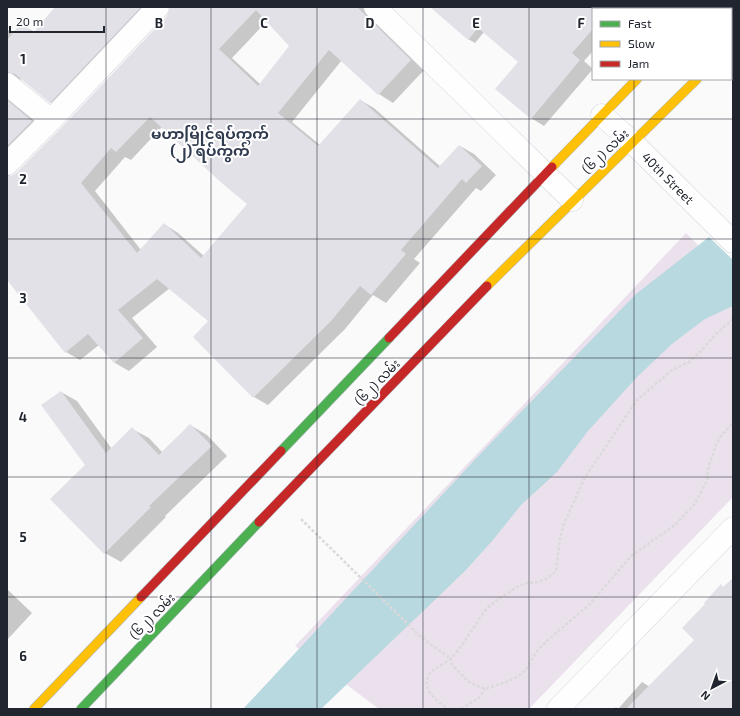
<svg xmlns="http://www.w3.org/2000/svg" width="740" height="716" viewBox="0 0 740 716" font-family="'Exo 2','Noto Sans Myanmar',sans-serif">
	<rect width="100%" height="100%" fill="#fafafa"/>
	<polygon fill="#ebe1ed" points="686,233 733,280 733,497 529,709 379,709 295,646"/>
	<polygon fill="#b8d9df" points="709,237 733,260 733,306 705,319 672,344 638,376 588,431 557,472 521,505 493,540 465,571 321,709 243,709 482,452 636,294"/>
	<g fill="#0003" fill-rule="evenodd">
		<path d="M57,7H156L65,110L50,102L23,79L18,80L46,130L9,169L10,177L16,174L61,129L168,16L171,7H367L425,69L393,103L379,94L342,60L292,122L320,145L360,100L374,108L441,167L460,146L474,154L496,175L481,191L476,188L414,259L420,263L386,303L373,295L345,329L268,405L254,397L194,337L210,321L170,288L132,318L157,347L129,371L115,363L99,345L80,360L66,352L7,278V29L13,34L21,25L35,32ZM267,21L290,46L260,84L232,58ZM162,127L249,204L204,256L178,233L164,224L141,250L95,191L125,157L131,160Z"/>
		<polygon points="440,7 661,7 659,9 593,9 593,51 584,61 593,69 544,126 531,118 519,62 484,32 475,43 468,39"/>
		<polygon points="61,392 77,401 112,449 132,429 149,438 162,452 190,425 207,435 227,456 165,516 166,517 121,562 105,553 86,465"/>
		<polygon points="733,583 733,709 614,709 616,707 618,709 642,682 650,687 696,640 727,589"/>
		<polygon points="7,589 32,613 7,640"/>
	</g>
	<g fill="#e2e1e8" fill-rule="evenodd">
		<polygon points="55,7 141,7 50,103 15,74 7,72 7,40 21,23 33,33"/>
		<path d="M170,7H357L411,60L378,95L329,50L278,113L318,146L360,99L438,168L459,145L482,166L466,183L462,179L401,250L406,254L371,295L360,286L331,321L253,398L193,337L208,321L157,279L118,310L143,338L114,363L88,334L65,353L7,280V176H11L16,173L60,129L167,16ZM256,10L289,46L258,86L219,49ZM150,117L224,185L247,204L201,258L164,223L137,253L81,183L111,148L116,152Z"/>
		<polygon points="430,7 593,7 593,29 572,53 580,60 531,119 495,89 518,62 478,28 468,40"/>
		<polygon points="7,100 32,121 7,146"/>
		<polygon points="61,391 106,453 132,427 159,455 190,424 212,446 149,506 151,507 104,554 50,499 85,465 41,405"/>
		<polygon points="733,578 733,709 626,709 694,640 682,628 705,604 704,603 721,584 723,587"/>
	</g>
	<g fill="none" stroke-linecap="round" stroke-linejoin="round">
		<defs>
			<g id="street">
				<polyline points="375,7 572,200"/>
				<polyline points="731,27 733,29"/>
				<polyline points="7,84 51,120"/>
				<polyline points="602,115 633,143 733,242"/>
				<polyline points="7,164 51,120 158,7"/>
				<polyline points="558,709 733,528"/>
			</g>
			<g id="fast">
				<polyline points="705,9 707,7"/>
				<polyline points="731,45 733,43"/>
				<polyline points="281,451 389,338"/>
				<polyline points="81,709 259,522"/>
			</g>
			<g id="slow">
				<polyline points="552,167 637,79"/>
				<polyline points="487,286 697,79"/>
				<polyline points="34,709 141,597"/>
			</g>
			<g id="jam">
				<polyline points="389,338 552,167"/>
				<polyline points="259,522 487,286"/>
				<polyline points="141,597 281,451"/>
			</g>
		</defs>
		<use href="#street" stroke="#d3d7dc" stroke-width="23"/>
		<use href="#fast" stroke="#acb7bf" stroke-width="10"/>
		<use href="#slow" stroke="#acb7bf" stroke-width="10"/>
		<use href="#jam" stroke="#acb7bf" stroke-width="10"/>
		<g stroke="#dadadb" stroke-width="2.5" stroke-dasharray="3 2" stroke-linecap="butt">
			<polyline points="733,319 716,334 702,350 689,362 672,370 637,400 584,479 564,524 560,538 556,571 548,578 538,582 526,583 517,587 497,600 486,609 462,645 451,659 452,665 468,681 477,686 485,689 506,682 517,677 526,670 536,652 549,639 590,604 631,556 675,525 694,505 707,481 708,469 716,445 721,436 733,423"/>
			<path d="M301,519L422,638L451,659C445,663 437,667 432,671C417,686 437,703 450,709"/>
			<polyline points="461,709 479,698 485,689"/>
		</g>
		<use href="#street" stroke="#fefefe" stroke-width="22"/>
		<use href="#fast" stroke="#4caf50" stroke-width="9"/>
		<use href="#slow" stroke="#ffc107" stroke-width="9"/>
		<use href="#jam" stroke="#c62828" stroke-width="9"/>
	</g>
	<path fill="none" stroke="#20252f" stroke-width="1" stroke-opacity="0.55" d="M106,7V709M211,7V709M317,7V709M423,7V709M529,7V709M634,7V9M634,79V709M7,119H733M7,239H733M7,358H733M7,477H733M7,597H733"/>
	<g text-anchor="middle" dominant-baseline="central" stroke-width="4" stroke-linejoin="round" paint-order="stroke">
		<g font-size="13" fill="#20252f" stroke="#fff">
			<text transform="translate(605 151) rotate(-43)">(၆၂) လမ်း</text>
			<text transform="translate(668 178) rotate(45)">40th Street</text>
			<text transform="translate(377 382) rotate(-46)">(၆၂) လမ်း</text>
			<text transform="translate(152 616) rotate(-46)">(၆၂) လမ်း</text>
		</g>
		<g font-size="15" font-weight="bold" fill="#323c51" stroke="#fff">
			<text x="210" y="133">မဟာမြိုင်ရပ်ကွက်<tspan x="210" dy="17">(၂) ရပ်ကွက်</tspan></text>
		</g>
	</g>
	<g font-size="13" text-anchor="middle" font-weight="bold" fill="#20252f" stroke="#fff" stroke-width="4" stroke-linejoin="round" paint-order="stroke">
		<text x="159" y="28">B</text>
		<text x="264" y="28">C</text>
		<text x="370" y="28">D</text>
		<text x="476" y="28">E</text>
		<text x="581" y="28">F</text>
		<text x="23" y="64">1</text>
		<text x="23" y="184">2</text>
		<text x="23" y="303">3</text>
		<text x="23" y="422">4</text>
		<text x="23" y="542">5</text>
		<text x="23" y="661">6</text>
	</g>
	<rect width="740" height="716" fill="none" stroke="#20252f" stroke-width="16"/>
	<rect x="592" y="8" width="140" height="72" fill="#ffffff" stroke="#a6a8ac"/>
	<rect x="600" y="21" width="20" height="6" fill="#4caf50" stroke="#a6a8ac"/>
	<text x="628" y="28" font-size="12" fill="#20252f">Fast</text>
	<rect x="600" y="41" width="20" height="6" fill="#ffc107" stroke="#a6a8ac"/>
	<text x="628" y="48" font-size="12" fill="#20252f">Slow</text>
	<rect x="600" y="61" width="20" height="6" fill="#c62828" stroke="#a6a8ac"/>
	<text x="628" y="68" font-size="12" fill="#20252f">Jam</text>
	<g transform="translate(712 688) rotate(221)" stroke="#ffffff" stroke-width="3" paint-order="stroke">
	<path d="M0-3L7 15L0 10L-7 15Z" fill="#20252f"/>
	<text y="-6" font-size="11" font-weight="bold" text-anchor="middle" fill="#20252f">N</text>
	</g>
	<path d="M10 26v6h94v-6" fill="none" stroke="#20252f" stroke-width="2"/>
	<text x="16" y="26" font-size="12" fill="#20252f" stroke="#ffffff" stroke-width="3" paint-order="stroke">20 m</text>
</svg>
